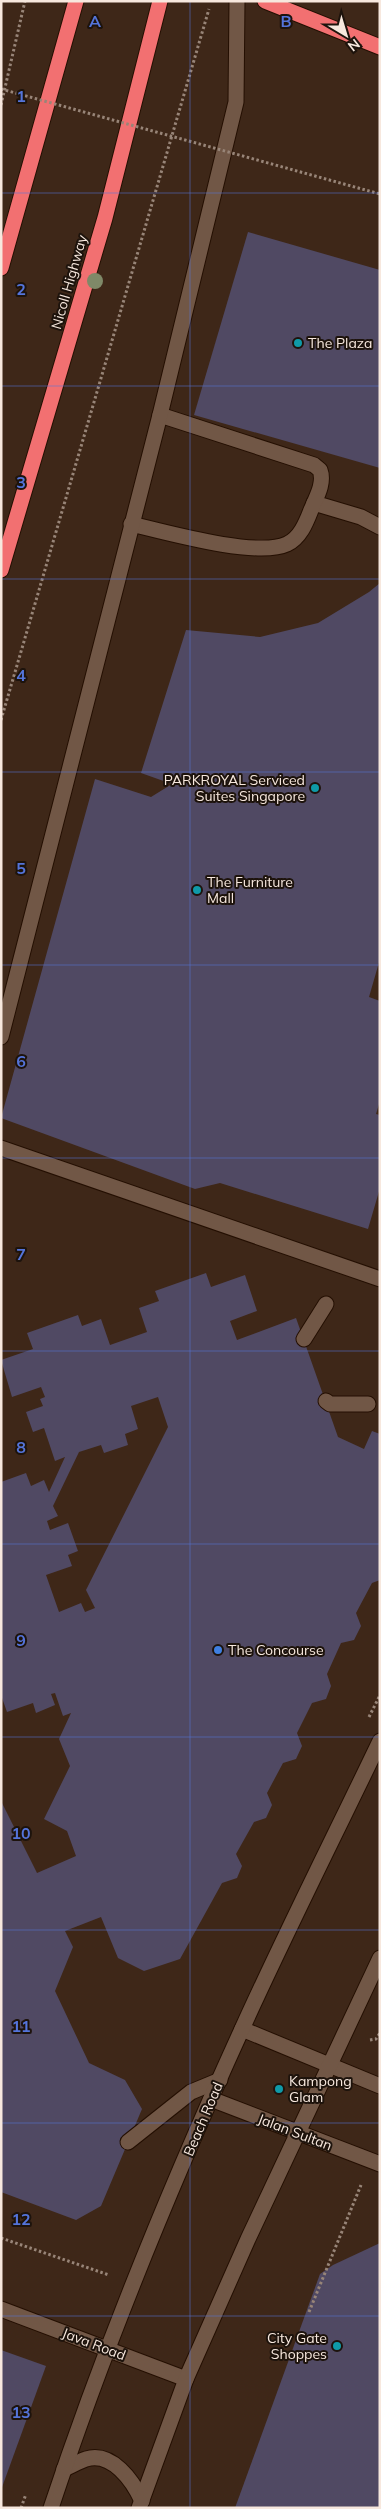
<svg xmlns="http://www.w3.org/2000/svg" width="381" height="2509" viewBox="0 0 381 2509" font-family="Mulish,sans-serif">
	<rect width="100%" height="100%" fill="#3e2718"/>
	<g fill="#504963" fill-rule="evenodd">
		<polygon points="248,232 380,270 380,468 194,415"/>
		<polygon points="380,583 380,959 369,997 380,1001 380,1101 376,1114 380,1115 380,1188 368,1229 220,1183 195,1189 1,1118 95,779 151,797 172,784 141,773 186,630 260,637 318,623 369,592"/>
		<path d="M206,1273L211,1287L245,1275L257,1311L230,1321L237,1340L296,1318L338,1437L364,1449L372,1431L380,1434V1580L372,1583L356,1613L361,1626L354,1640L341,1643L327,1674L331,1686L326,1699L312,1703L297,1733L302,1746L296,1759L283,1763L267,1793L272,1805L266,1818L254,1822L236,1854L242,1866L237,1878L222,1883L180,1959L144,1971L118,1958L101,1917L65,1931L73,1947L55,1991L89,2063L125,2080L142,2109L101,2206L76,2220L1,2192V1801L37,1873L76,1856L67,1831L44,1819L70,1766L59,1739L71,1713L63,1716L55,1693L51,1694L55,1705L36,1713L33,1703L7,1712L1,1695V1482L26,1473L31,1486L44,1480L49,1492L65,1457L55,1461L44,1428L33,1432L26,1412L43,1406L40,1399L45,1397L41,1387L12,1397L1,1360L33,1349L27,1333L78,1315L82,1326L101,1319L110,1345L147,1332L139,1308L159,1301L155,1291ZM158,1397L168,1427L86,1590L95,1608L85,1612L81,1603L59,1612L46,1575L72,1566L68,1555L78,1551L68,1523L50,1530L47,1521L58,1516L53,1506L79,1452L101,1445L104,1453L128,1445L125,1434L138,1429L131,1406Z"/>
		<polygon points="380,2243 380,2508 235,2508 320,2274 333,2265"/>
		<polygon points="1,2350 46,2366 1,2490"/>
	</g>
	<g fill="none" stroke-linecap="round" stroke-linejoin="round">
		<defs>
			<g id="lane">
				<polyline points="314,503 361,517 380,527"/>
				<path d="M131,524C165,532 257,558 287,544C300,538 306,523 311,510C316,498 325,483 320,470L314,465L160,415"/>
				<polyline points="1,1037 160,415 236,102 237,1"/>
				<polyline points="1,1148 380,1279"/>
				<polyline points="304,1339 326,1304"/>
				<polyline points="326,1401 330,1404 368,1404"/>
				<polyline points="128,2142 191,2092 220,2080"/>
			</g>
			<polyline id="street" points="1,2309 186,2379"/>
			<g id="secondary">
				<polyline points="242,2029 380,2086"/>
				<polyline points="211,2099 380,2164"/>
				<path d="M64,2469C71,2466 78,2462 86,2459C112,2451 133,2481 142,2501"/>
				<path d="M51,2508C105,2345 171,2185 242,2029C286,1932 334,1837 380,1741"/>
				<polyline points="139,2508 186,2379 248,2239 380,1958"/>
			</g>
			<g id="highway">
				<polyline points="265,1 380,47"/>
				<polyline points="1,268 76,1"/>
				<polyline points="1,570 105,218 160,1"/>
			</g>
		</defs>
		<use href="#lane" stroke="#240f02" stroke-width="17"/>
		<use href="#street" stroke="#240f02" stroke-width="17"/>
		<use href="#secondary" stroke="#240f02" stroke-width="17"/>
		<use href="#highway" stroke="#240f02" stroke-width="17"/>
		<g stroke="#988578" stroke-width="3" stroke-dasharray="2.5 2.5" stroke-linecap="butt">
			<polyline points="1,105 25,1"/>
			<polyline points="1,720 209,9"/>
			<polyline points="369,1717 380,1695"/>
			<polyline points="370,2040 376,2039 380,2033"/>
			<polyline points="1,2238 109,2275"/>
			<polyline points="309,2312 361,2185"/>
			<polyline points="21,2508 26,2494"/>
		</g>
		<use href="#lane" stroke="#715746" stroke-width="15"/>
		<use href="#street" stroke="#715746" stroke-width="15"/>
		<use href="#secondary" stroke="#715746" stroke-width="15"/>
		<use href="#highway" stroke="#f27071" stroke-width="15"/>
		<polyline stroke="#988578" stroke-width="3" stroke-dasharray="2.5 2.5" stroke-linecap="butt" points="1,89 380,194"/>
	</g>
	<circle fill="#7f8968" cx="95" cy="281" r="8"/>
	<path fill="none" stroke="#5474da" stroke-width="1" stroke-opacity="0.55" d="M190,1V2508M1,193H380M1,386H380M1,579H380M1,772H380M1,965H380M1,1158H380M1,1351H380M1,1544H380M1,1737H380M1,1930H380M1,2123H380M1,2316H380"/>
	<g fill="#0f9aa8" stroke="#1d130c" stroke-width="2">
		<circle cx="298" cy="343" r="5"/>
		<circle cx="315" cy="788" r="5"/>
		<circle cx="197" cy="890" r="5"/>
		<circle cx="279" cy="2089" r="5"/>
		<circle cx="337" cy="2346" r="5"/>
	</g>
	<circle fill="#3f7fe0" stroke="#1d130c" stroke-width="2" cx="218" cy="1650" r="5"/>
	<g text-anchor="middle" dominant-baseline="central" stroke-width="4" stroke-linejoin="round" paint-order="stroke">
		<g font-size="14" fill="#f7e8de" stroke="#1d130c">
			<text transform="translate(69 282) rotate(-74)">Nicoll Highway</text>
			<text transform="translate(203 2119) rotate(-67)">Beach Road</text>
			<text transform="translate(295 2132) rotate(21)">Jalan Sultan</text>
			<text transform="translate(94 2344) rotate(21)">Java Road</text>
		</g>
		<g font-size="14" fill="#f7e8de" stroke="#1d130c" text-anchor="start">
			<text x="308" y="343">The Plaza</text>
			<text x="305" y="780" text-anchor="end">PARKROYAL Serviced<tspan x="305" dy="16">Suites Singapore</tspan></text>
			<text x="207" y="882">The Furniture<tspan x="207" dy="16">Mall</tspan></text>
			<text x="228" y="1650">The Concourse</text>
			<text x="289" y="2081">Kampong<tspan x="289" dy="16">Glam</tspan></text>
			<text x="327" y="2338" text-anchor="end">City Gate<tspan x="327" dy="16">Shoppes</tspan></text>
		</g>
	</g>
	<g font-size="16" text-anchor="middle" font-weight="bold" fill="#5474da" stroke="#1d130c" stroke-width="4" stroke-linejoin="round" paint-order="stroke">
		<text x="95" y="27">A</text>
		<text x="286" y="27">B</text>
		<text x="21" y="102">1</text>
		<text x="21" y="295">2</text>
		<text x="21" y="488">3</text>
		<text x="21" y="681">4</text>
		<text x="21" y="874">5</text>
		<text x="21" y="1067">6</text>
		<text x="21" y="1260">7</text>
		<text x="21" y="1453">8</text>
		<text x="21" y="1646">9</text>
		<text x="21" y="1839">10</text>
		<text x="21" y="2032">11</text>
		<text x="21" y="2225">12</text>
		<text x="21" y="2418">13</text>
	</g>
	<rect width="381" height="2509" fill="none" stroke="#f7e8de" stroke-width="5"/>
	<g transform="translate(346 35) rotate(142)" stroke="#1d130c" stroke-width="4" paint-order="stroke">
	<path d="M0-4L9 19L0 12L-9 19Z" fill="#f7e8de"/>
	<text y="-8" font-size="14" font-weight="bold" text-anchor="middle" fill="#f7e8de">N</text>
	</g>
</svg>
